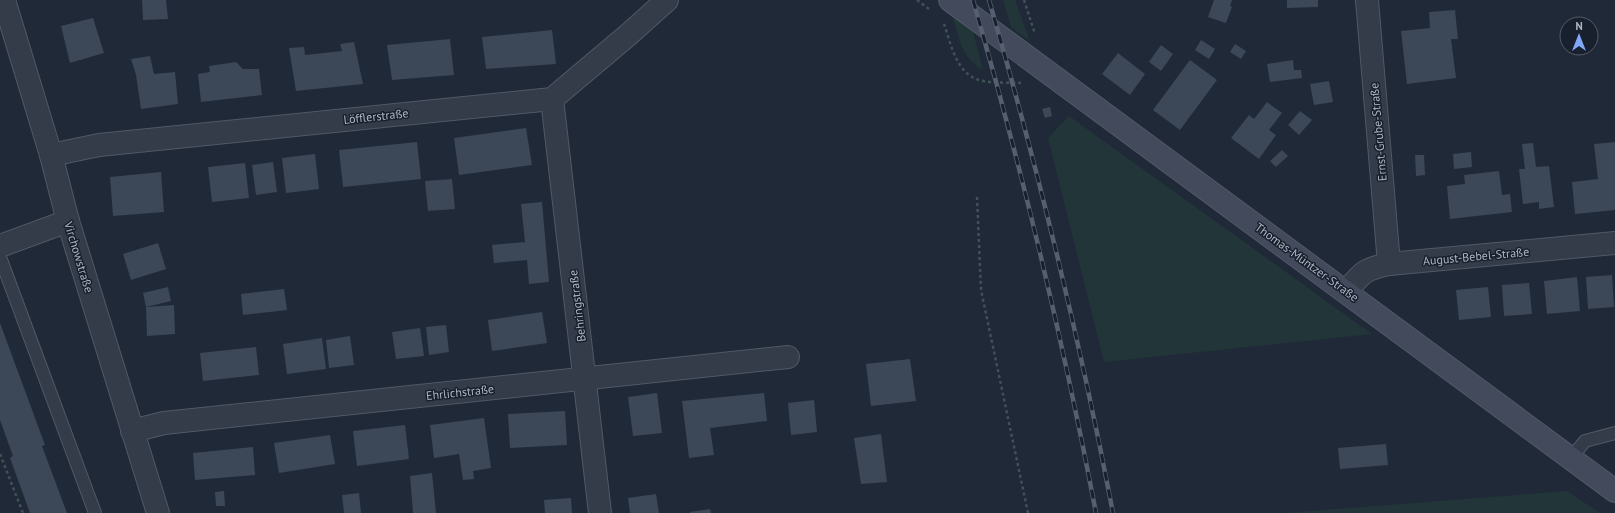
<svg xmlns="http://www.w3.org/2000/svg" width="1615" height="513" viewBox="0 0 1615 513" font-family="'PT Sans',sans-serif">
	<rect width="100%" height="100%" fill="#202938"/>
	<g fill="#223539">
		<polygon points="1003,0 1015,0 1030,41 1011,27"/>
		<path d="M951,12L972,28L983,70C961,59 958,33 951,12Z"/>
		<polygon points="1069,116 1372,334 1104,362 1048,138"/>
		<polygon points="1567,491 1600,513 1285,513"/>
	</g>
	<g fill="#3c4758">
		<polygon points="142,0 166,0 168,19 143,20"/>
		<polygon points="1214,0 1232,0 1230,6 1232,7 1226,23 1208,17"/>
		<polygon points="1287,0 1318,0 1318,7 1287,8"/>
		<polygon points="1455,10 1458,39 1451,39 1456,78 1407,84 1401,31 1430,28 1429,12"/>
		<polygon points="93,18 104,53 70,63 61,26"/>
		<polygon points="552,30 556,64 486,69 482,37"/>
		<polygon points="450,39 454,75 392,80 387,45"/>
		<polygon points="1201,40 1215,49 1209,59 1195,50"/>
		<polygon points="354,42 363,84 296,91 289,48 304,47 305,55 342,51 340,44"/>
		<polygon points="1235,44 1246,51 1241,59 1230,52"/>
		<polygon points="1161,45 1173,54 1161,71 1149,62"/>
		<polygon points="1118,53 1145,74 1130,95 1102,74"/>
		<polygon points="150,56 154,74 175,72 178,104 141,109 136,75 131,59"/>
		<polygon points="1190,60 1217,80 1180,130 1153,110"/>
		<polygon points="1293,60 1294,70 1301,70 1302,78 1270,82 1267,64"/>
		<polygon points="236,62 243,69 259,69 262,95 201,102 198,74 210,72 209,66"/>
		<polygon points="1329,81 1333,102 1314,105 1310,84"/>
		<polygon points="1267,102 1282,113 1269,130 1276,135 1259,159 1231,138 1249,115 1254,119"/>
		<polygon points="1050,107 1052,116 1045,118 1042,109"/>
		<polygon points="1300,111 1312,120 1299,135 1288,125"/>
		<polygon points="526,128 532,165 459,175 454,138"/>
		<polygon points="417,142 421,179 343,187 339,150"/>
		<polygon points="1615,142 1615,210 1575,214 1572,182 1598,179 1594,144"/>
		<polygon points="1533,143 1536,167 1549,166 1554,207 1539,209 1539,202 1523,204 1519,169 1525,169 1522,144"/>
		<polygon points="1282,150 1288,156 1276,167 1270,161"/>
		<polygon points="1471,152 1472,167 1454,169 1453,154"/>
		<polygon points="315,154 319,189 286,193 282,158"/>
		<polygon points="1415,155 1424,155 1425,175 1416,176"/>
		<polygon points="273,162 277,192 256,195 252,165"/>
		<polygon points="245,163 249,198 212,202 208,167"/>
		<polygon points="1499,171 1502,195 1510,194 1512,212 1450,219 1447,186 1465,184 1464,175"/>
		<polygon points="161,172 164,212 113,216 110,177"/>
		<polygon points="452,179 455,209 428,211 425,181"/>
		<polygon points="542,202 549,282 529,284 527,260 494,263 492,245 525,242 521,204"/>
		<polygon points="158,243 166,269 131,280 123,254"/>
		<polygon points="1612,275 1614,307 1588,309 1586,277"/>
		<polygon points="1577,277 1580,311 1547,314 1544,281"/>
		<polygon points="1529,283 1532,314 1504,316 1502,285"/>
		<polygon points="168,287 171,301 146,307 143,293"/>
		<polygon points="1488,287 1491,317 1459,320 1456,290"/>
		<polygon points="284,289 287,310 243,315 241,294"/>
		<polygon points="174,305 175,334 147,336 146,307"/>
		<polygon points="542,312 547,343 492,351 488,320"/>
		<polygon points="0,323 45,445 42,446 67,513 30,513 10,458 13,456 0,420"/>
		<polygon points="446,325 449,352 429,355 426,327"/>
		<polygon points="420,328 424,356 396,359 392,332"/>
		<polygon points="350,336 354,365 329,368 326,340"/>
		<polygon points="322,338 326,369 287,374 283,344"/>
		<polygon points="256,347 259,375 203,381 200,353"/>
		<polygon points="910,359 916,401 871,406 866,364"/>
		<polygon points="657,393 662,433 633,436 628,397"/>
		<polygon points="764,393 767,421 710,428 714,455 689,458 682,401"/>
		<polygon points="814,400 817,432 791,435 788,403"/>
		<polygon points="565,411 567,445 510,448 508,414"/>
		<polygon points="484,418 491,468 473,471 474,479 463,480 459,454 434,458 430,425"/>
		<polygon points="405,425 409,459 357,466 353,431"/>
		<polygon points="881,434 887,482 861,484 854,438"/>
		<polygon points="330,435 335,464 279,473 274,443"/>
		<polygon points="1386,444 1388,465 1340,469 1338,448"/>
		<polygon points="253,447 255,475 195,480 193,453"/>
		<polygon points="432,473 436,513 413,513 410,476"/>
		<polygon points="224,491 225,506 216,506 215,492"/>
		<polygon points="359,493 361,513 344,513 342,495"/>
		<polygon points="656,494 659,513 630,513 628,498"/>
		<polygon points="571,498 572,513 545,513 544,500"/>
		<polygon points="710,509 711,513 690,513 690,512"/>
	</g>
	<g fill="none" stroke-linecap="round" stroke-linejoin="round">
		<defs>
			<g id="service">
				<polyline points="0,257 95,513"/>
				<polyline points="1571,458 1585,441 1615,433"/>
			</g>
			<g id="minor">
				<polyline points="4,0 51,155 68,221 158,513"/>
				<polyline points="1367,0 1389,264"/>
				<polyline points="552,99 600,513"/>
				<polyline points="51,155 99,145 552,99 628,35 667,0"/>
				<polyline points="0,246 68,221"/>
				<path d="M1347,291C1362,272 1365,269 1389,264L1615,243"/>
				<polyline points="132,431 164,423 788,357"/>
			</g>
			<polyline id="secondary" points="950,0 1615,491"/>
		</defs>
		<use href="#service" stroke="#515966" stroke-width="14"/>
		<use href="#minor" stroke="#515966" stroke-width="24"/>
		<use href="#secondary" stroke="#515966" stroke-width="24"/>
		<g stroke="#405257" stroke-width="2.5" stroke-dasharray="3 3" stroke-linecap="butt">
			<polyline points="917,0 929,9"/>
			<polyline points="1024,0 1035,34"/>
			<path d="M944,24C951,44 956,73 979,80C992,84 1009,82 1023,83"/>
			<polyline points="977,197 981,290 1028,513"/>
			<polyline points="0,454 23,513"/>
		</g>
		<use href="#service" stroke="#343b49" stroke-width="12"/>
		<use href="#minor" stroke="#343b49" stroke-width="22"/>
		<use href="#secondary" stroke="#424a5c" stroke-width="22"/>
		<defs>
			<g id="rail">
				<path d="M973,0C1022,169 1063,340 1096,513"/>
				<path d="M989,0C1038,169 1080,340 1113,513"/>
			</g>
		</defs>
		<use href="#rail" stroke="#565f70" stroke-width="4.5"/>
		<use href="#rail" stroke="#19202d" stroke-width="3" stroke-dasharray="9" stroke-linecap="butt"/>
	</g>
	<g text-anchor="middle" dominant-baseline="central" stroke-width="3" stroke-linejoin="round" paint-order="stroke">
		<g font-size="12" fill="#aeb6c5" stroke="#19202d">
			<text transform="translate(376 116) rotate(-6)">Löfflerstraße</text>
			<text transform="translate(1378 132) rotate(-95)">Ernst-Grube-Straße</text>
			<text transform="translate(1476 256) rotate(-5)">August-Bebel-Straße</text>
			<text transform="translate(79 257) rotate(73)">Virchowstraße</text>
			<text transform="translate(1307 262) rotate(36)">Thomas-Müntzer-Straße</text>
			<text transform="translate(577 306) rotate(-97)">Behringstraße</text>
			<text transform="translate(460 392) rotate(-6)">Ehrlichstraße</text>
		</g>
	</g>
	<g transform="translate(1579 36)"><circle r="19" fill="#19202d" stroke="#555c6a"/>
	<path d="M0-3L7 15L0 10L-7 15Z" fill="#80a7f8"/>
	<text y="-6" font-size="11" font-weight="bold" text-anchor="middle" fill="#aeb6c5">N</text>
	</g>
</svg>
